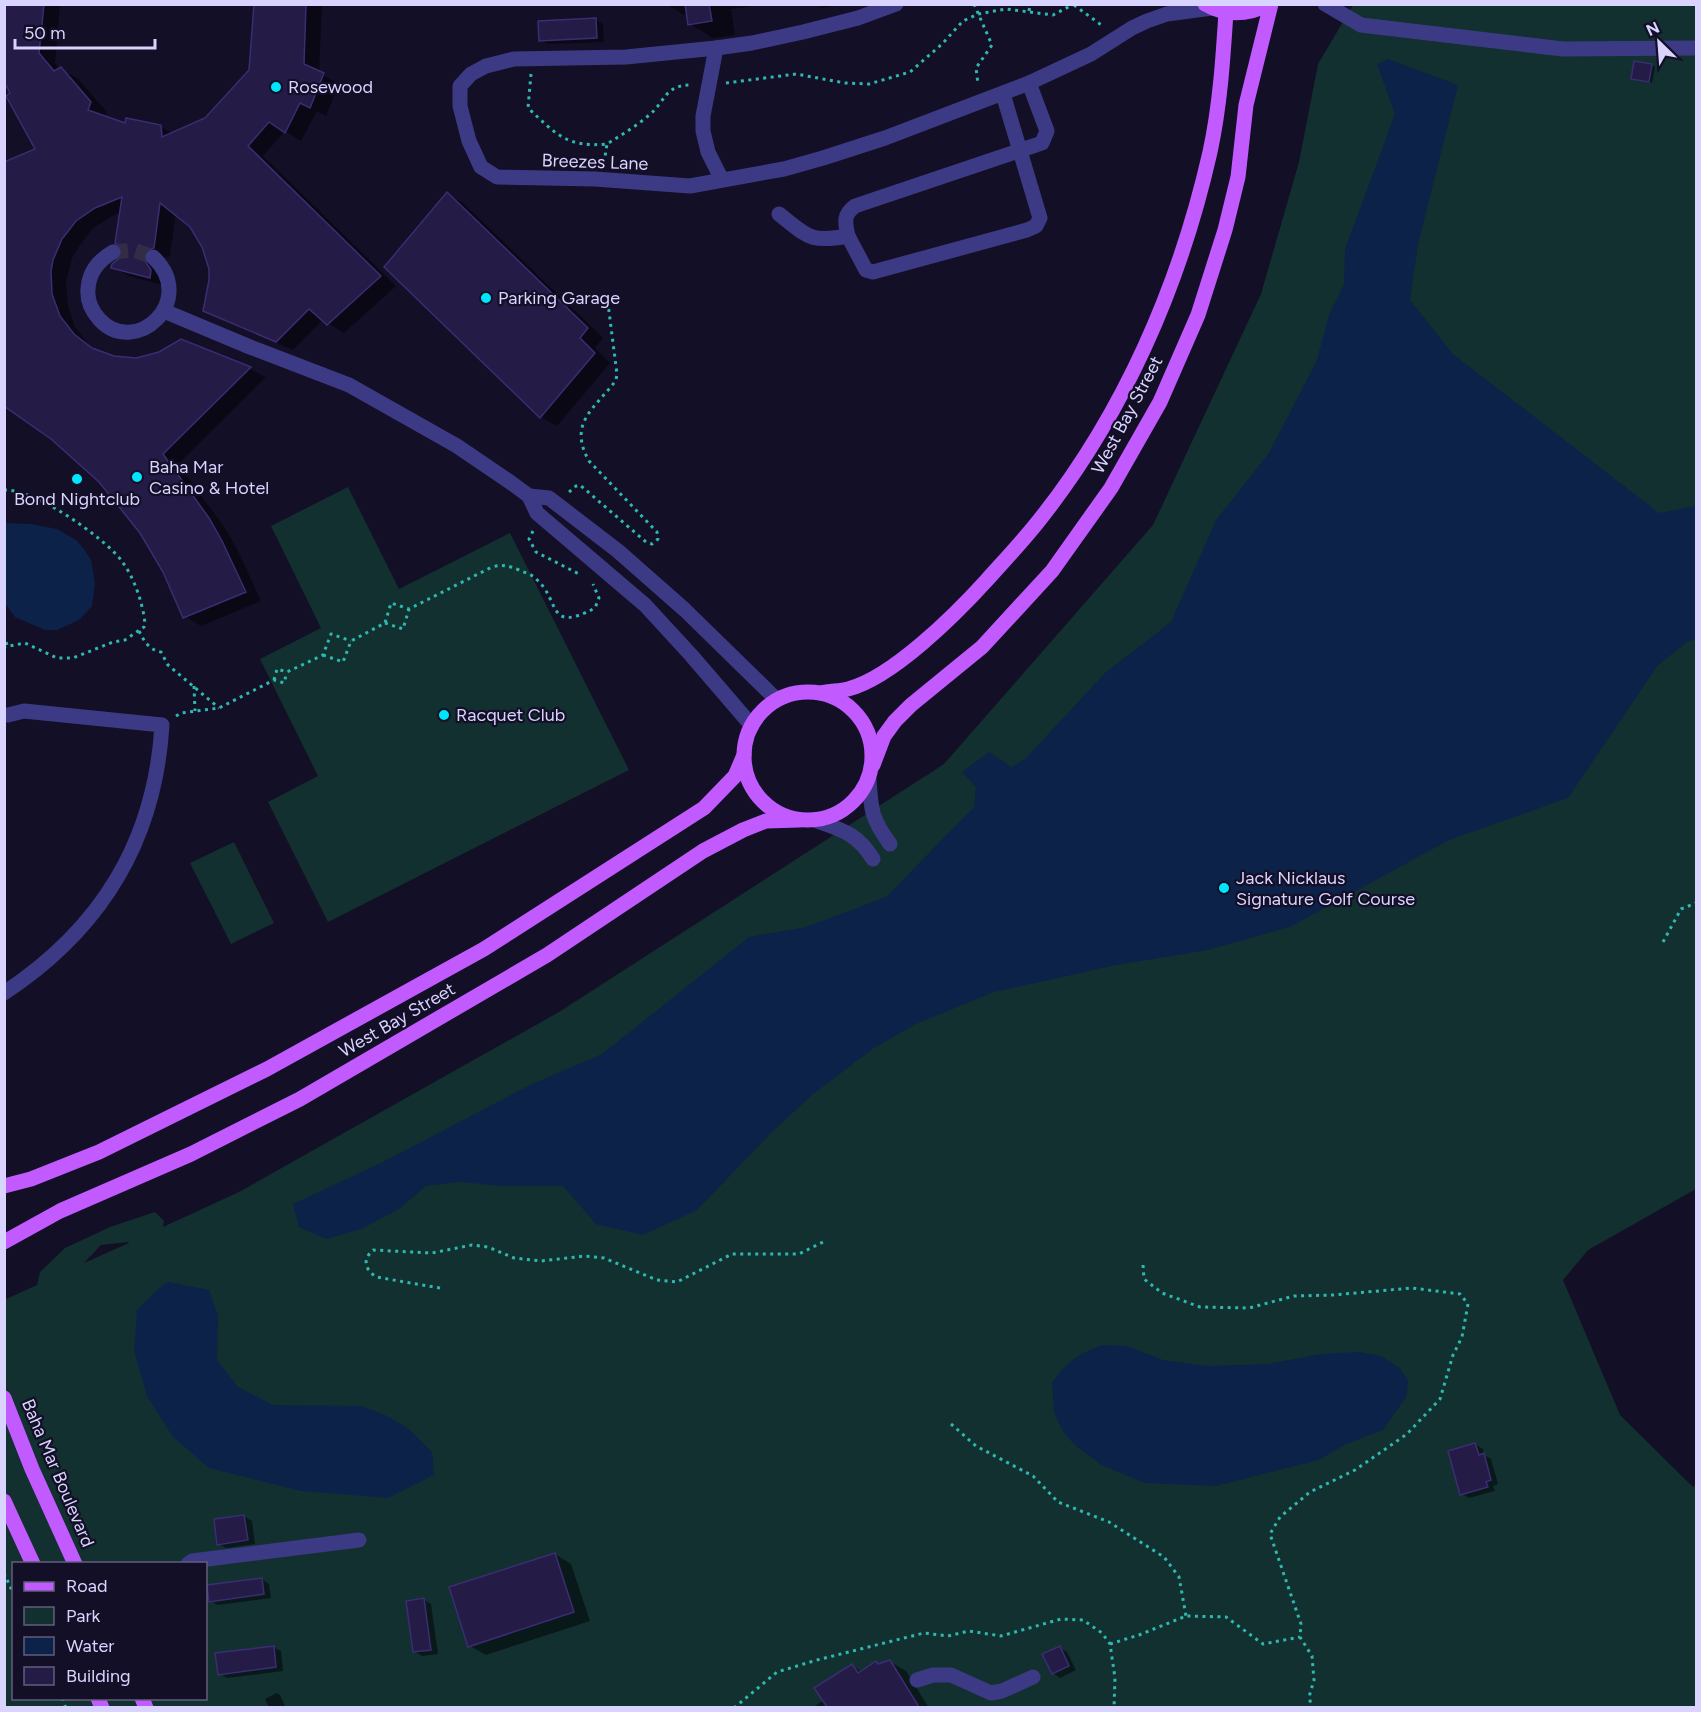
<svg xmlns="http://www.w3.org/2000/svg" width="1701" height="1712" viewBox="0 0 1701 1712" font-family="Figtree,sans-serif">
	<rect width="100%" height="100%" fill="#130f26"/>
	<g fill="#12302f" fill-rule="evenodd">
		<path d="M1353,5H1696V1189L1588,1250L1563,1280L1620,1415L1693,1487L1696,1484V1707H5L4,1300L37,1285L40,1272L65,1248L110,1227L155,1212L164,1221L163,1227L239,1192L559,1012L944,764L1153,525L1261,294L1299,162L1318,64ZM128,1242L129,1243L84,1263L101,1245ZM14,1564H206V1698H14Z"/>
		<polygon points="348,487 399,589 510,533 629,770 328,922 268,802 318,776 260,659 321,628 271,526"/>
		<polygon points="234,842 274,923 231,944 190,863"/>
	</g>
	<g fill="#0c2248">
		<polygon points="1388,59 1458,85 1418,244 1410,300 1453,354 1659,513 1696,506 1696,639 1687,642 1658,665 1568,798 1449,840 1290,927 1208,950 1116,965 994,992 916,1024 874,1048 813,1094 772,1132 697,1210 643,1235 596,1224 563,1186 503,1186 460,1182 426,1186 399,1209 361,1229 326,1239 299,1227 293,1204 383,1162 530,1085 602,1054 749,937 806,927 886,897 974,807 976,787 962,772 989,752 1011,767 1025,759 1105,673 1171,622 1216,520 1269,453 1317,360 1329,315 1344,284 1345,249 1395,114 1377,64"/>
		<polygon points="5,523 31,524 57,529 76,540 84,549 91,560 95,583 92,606 79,620 57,630 45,630 15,617 5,603"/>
		<polygon points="168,1282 209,1290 218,1316 217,1360 238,1387 273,1405 362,1406 387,1416 409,1429 432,1452 434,1475 388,1498 301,1491 209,1468 173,1437 147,1396 134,1351 137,1310 157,1290"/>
		<path d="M1104,1345L1127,1346L1163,1360L1207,1366L1268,1364L1321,1354L1359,1352L1381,1356L1400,1368L1408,1381L1406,1397L1383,1430L1346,1444L1319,1460L1216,1486L1144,1483L1100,1464L1075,1445L1064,1433L1054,1413L1052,1382C1068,1362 1078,1353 1104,1345Z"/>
	</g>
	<g fill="#0007">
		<polygon points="4,4 60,4 55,63 60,69 77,78 107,112 104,117 126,125 161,127 173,134 206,119 251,71 255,4 322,4 319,73 339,84 326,116 317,111 301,141 285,131 263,156 396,286 344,333 323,320 293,350 220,319 204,310 211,281 210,269 204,246 191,226 176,213 170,256 163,258 166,286 129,276 113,267 123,258 124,252 121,212 112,216 92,229 78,248 72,258 66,281 68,306 75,327 89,345 99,353 113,358 137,359 160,354 181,341 250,369 266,377 178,464 225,528 238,551 261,601 201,626 185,616 164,572 142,532 100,481 71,454 4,405 37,150 12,94"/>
		<polygon points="666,4 761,4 761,5 731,9 735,35 713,38 690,24 688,15 684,15"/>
		<polygon points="815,4 845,4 821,8"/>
		<polygon points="596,20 603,24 604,42 548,44 540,40"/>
		<polygon points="1652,65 1655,67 1652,83 1636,80"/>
		<polygon points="447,194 463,203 603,338 595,348 610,363 557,426 541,417"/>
		<polygon points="1475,1444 1483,1449 1484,1455 1491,1459 1498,1484 1493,1486 1495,1491 1469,1498 1462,1494"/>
		<polygon points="244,1516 252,1521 255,1544 226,1548 219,1544"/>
		<polygon points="555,1554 571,1564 590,1621 486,1655 470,1646"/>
		<polygon points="262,1579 269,1584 271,1598 218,1605 210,1601"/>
		<polygon points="424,1600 431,1604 438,1654 422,1656 414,1651"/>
		<polygon points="273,1647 281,1651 283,1671 227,1678 220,1674"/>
		<polygon points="1060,1648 1067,1652 1076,1670 1060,1678 1053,1673"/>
		<polygon points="889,1661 906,1671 929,1708 812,1708 824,1700 852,1666 863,1672"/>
		<polygon points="277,1693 280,1695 286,1708 269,1708 265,1699"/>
	</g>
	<g fill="#241b47" stroke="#3b2d73" stroke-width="1.5">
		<polygon points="4,4 44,4 39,53 54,71 61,67 91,102 88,110 125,123 126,118 161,125 162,137 205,118 249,70 254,4 306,4 304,64 324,73 310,108 300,103 285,133 269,122 248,146 381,276 327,325 309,309 276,342 203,311 209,280 209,269 202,247 190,227 160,203 154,248 147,250 143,258 151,270 150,278 111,268 112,264 121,257 123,252 121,246 115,243 122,197 95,208 76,221 62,239 53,260 51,271 52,294 60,316 74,334 92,348 114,356 136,358 159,352 181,339 251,367 163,454 209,518 222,541 246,592 183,618 163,572 140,533 99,482 51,439 4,406 4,162 35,149 6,96 10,93 4,81"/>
		<polygon points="685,4 709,4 712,21 688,25"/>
		<polygon points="596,18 597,38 539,41 538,21"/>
		<polygon points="1634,61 1652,64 1649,82 1631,79"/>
		<polygon points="447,192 588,328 580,338 595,353 540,418 384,267"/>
		<polygon points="1475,1443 1479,1455 1484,1453 1491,1480 1486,1482 1488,1487 1460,1495 1448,1451"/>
		<polygon points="244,1515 248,1540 217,1545 214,1519"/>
		<polygon points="555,1553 574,1612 468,1647 449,1587"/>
		<polygon points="262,1578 264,1594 209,1602 207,1585"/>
		<polygon points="424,1598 431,1650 413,1652 406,1601"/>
		<polygon points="274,1646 276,1667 218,1675 215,1653"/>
		<polygon points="1060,1646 1069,1666 1052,1674 1042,1654"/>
		<polygon points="890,1660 919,1707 827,1707 814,1688 852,1664 858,1673 876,1661 878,1664"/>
	</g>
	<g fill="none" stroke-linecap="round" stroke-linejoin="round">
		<polyline stroke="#312d47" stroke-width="15" stroke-dasharray="15 8" stroke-linecap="butt" points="113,252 134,250 153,257"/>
		<g stroke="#2fb8b0" stroke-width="3" stroke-dasharray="3 4.5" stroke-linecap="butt">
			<polyline points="974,4 992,45 976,68 978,84"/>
			<polyline points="1074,5 1104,27"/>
			<polyline points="1029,11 1030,4"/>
			<path d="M531,74L528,108C555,133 566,148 607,144C621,135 635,127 648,116C666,102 664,84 693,85"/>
			<polyline points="726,83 796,74 845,83 869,84 910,72 942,44 963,21 978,14 1006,9 1053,15 1074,4"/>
			<polyline points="604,163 607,144"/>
			<path d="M4,490C35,489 102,536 121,560C134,577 143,603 145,624L144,627L125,640L113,642L73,658H57L25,643L4,647"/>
			<path d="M569,492L576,486L580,485L646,542L652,544L658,539L657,532L589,461C567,422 596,408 616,380L617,374L607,296"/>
			<polyline points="533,531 529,539 536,552 581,575"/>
			<polyline points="385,623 403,629 409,609"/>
			<path d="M139,631C144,641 149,650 161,652L168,665L219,708"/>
			<polyline points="4,635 7,645"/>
			<path d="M323,655L343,662L351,641L385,623L391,603L409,609L492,567C503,564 509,566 519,570C525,573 532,574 536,579C561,600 546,634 595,608L599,598L593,584"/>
			<polyline points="274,680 277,669 287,672 323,655 331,634 351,641"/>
			<polyline points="194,686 195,711"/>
			<polyline points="176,716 181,713 219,708 274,680 284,683 287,672"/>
			<polyline points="1663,942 1681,909 1696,903"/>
			<polyline points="1143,1265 1144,1279 1162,1293 1200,1307 1249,1308 1294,1296 1333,1295 1412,1288 1460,1294 1468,1304 1462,1337 1453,1355 1440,1399 1407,1434 1355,1470 1310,1492 1280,1517 1270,1534 1301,1624 1300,1637 1312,1656 1314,1680 1309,1697 1312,1708"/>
			<path d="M440,1288L376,1277C365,1269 362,1260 373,1250L432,1253L472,1245L488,1247L514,1258L541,1261L585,1256L604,1258L657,1280L677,1282L732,1254H799L825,1241"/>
			<polyline points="951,1424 976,1446 1033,1476 1058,1502 1109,1522 1164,1557 1179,1577 1186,1616"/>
			<polyline points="4,1573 14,1595"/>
			<polyline points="1110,1644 1139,1635 1186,1616 1226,1617 1263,1644 1300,1637"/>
			<polyline points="62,1698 66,1708"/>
			<polyline points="734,1708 777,1672 817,1660 924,1633 948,1636 969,1631 1001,1636 1061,1619 1083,1620 1102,1633 1110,1644 1115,1678 1114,1708"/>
		</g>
		<g stroke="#3d3a85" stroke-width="15">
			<polyline points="896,4 858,18 803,32 752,43 716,48 626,57 514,59 486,66 471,74 460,86 460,106 469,141 481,167 497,177 595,179 690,186 784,169 823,158 885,138 1029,83 1091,54 1132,28 1147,21 1167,14 1212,8"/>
			<polyline points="1325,4 1361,25 1563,49 1696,48"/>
			<polyline points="716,48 703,116 703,131 708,152 722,180"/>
			<path d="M779,214C808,237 810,243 848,236C845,222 843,215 855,206L1042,143L1047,131L1029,83"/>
			<polyline points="848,236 866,270 873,272 1027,230 1036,226 1040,218 1003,94"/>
			<path d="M113,252C99,260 89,272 88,289C87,300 92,311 99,319C135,359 199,300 153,257"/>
			<polyline points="164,311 250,347 349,385 457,446 510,482 529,496 537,513 645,605 691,655 752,726"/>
			<polyline points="529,496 549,498 618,551 685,610 777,700"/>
			<path d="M869,779C871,810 871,818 890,844"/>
			<path d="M814,820C842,830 857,833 873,859"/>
			<path d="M4,993C101,929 155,842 162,725L24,711L8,715"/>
			<polyline points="188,1564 192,1561 359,1540"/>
			<polyline points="917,1680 933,1675 951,1675 991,1693 1002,1691 1033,1677"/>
		</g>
		<g stroke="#c25bff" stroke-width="15">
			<path d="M1205,4C1226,16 1248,15 1269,4"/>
			<circle cx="808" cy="756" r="64"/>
			<path d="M821,693C830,691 839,691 848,689C892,678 956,614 986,581C1003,562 1021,543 1037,523C1123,416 1180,285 1210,152C1220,106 1223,59 1226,12"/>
			<polyline points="873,765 884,736 895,721 911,705 982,647 1052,571 1111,488 1160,402 1198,315 1225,230 1238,177 1246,105 1271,4"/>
			<polyline points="4,1186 31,1179 99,1152 267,1069 484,949 704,808 735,776 744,755"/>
			<polyline points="4,1242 60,1211 191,1154 300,1099 547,955 703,851 743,830 766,821 799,820"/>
			<polyline points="4,1398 32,1469 75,1564"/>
			<polyline points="4,1501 33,1564"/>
			<polyline points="98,1698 102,1708"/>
			<polyline points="142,1698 146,1708"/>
		</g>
	</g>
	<g fill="#00e5ff" stroke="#130f26" stroke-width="2">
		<circle cx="276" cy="87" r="6"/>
		<circle cx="486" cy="298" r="6"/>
		<circle cx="137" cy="477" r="6"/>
		<circle cx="77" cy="479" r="6"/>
		<circle cx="444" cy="715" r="6"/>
		<circle cx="1224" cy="888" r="6"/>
	</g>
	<g text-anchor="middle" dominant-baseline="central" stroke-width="4.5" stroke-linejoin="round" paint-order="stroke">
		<g font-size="18" fill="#d9d4ff" stroke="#130f26" text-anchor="start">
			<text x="288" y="87">Rosewood</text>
			<text x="498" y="298">Parking Garage</text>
			<text x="149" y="467">Baha Mar<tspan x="149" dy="21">Casino &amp; Hotel</tspan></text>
			<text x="77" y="499" text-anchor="middle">Bond Nightclub</text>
			<text x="456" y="715">Racquet Club</text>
			<text x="1236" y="878">Jack Nicklaus<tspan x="1236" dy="21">Signature Golf Course</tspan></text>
		</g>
		<g font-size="18" fill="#d9d4ff" stroke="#130f26">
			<text transform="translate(595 162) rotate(2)">Breezes Lane</text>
			<text transform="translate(1127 415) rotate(-62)">West Bay Street</text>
			<text transform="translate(397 1020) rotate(-30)">West Bay Street</text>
			<text transform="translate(58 1473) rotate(67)">Baha Mar Boulevard</text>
		</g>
	</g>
	<rect width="1701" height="1712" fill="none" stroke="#d9d4ff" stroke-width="12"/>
	<rect x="12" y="1562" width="195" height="138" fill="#130f26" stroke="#625e7d" stroke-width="1.5"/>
	<rect x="24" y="1582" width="30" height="9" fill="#c25bff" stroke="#625e7d" stroke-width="1.5"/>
	<text x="66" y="1592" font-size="18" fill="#d9d4ff">Road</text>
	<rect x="24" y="1607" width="30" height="18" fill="#12302f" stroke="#625e7d" stroke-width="1.5"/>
	<text x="66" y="1622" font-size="18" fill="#d9d4ff">Park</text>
	<rect x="24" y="1637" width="30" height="18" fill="#0c2248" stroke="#625e7d" stroke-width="1.5"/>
	<text x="66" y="1652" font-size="18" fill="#d9d4ff">Water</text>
	<rect x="24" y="1667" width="30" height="18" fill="#241b47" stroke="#625e7d" stroke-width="1.5"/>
	<text x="66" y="1682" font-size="18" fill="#d9d4ff">Building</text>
	<g transform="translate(1659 42) rotate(335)" stroke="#130f26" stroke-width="4.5" paint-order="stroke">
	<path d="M0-4.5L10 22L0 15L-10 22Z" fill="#d9d4ff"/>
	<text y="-9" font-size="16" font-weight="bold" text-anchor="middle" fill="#d9d4ff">N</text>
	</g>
	<path d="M15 39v9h140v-9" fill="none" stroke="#d9d4ff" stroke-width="3"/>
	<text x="24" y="39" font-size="18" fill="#d9d4ff" stroke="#130f26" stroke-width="4.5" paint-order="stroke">50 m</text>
</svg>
